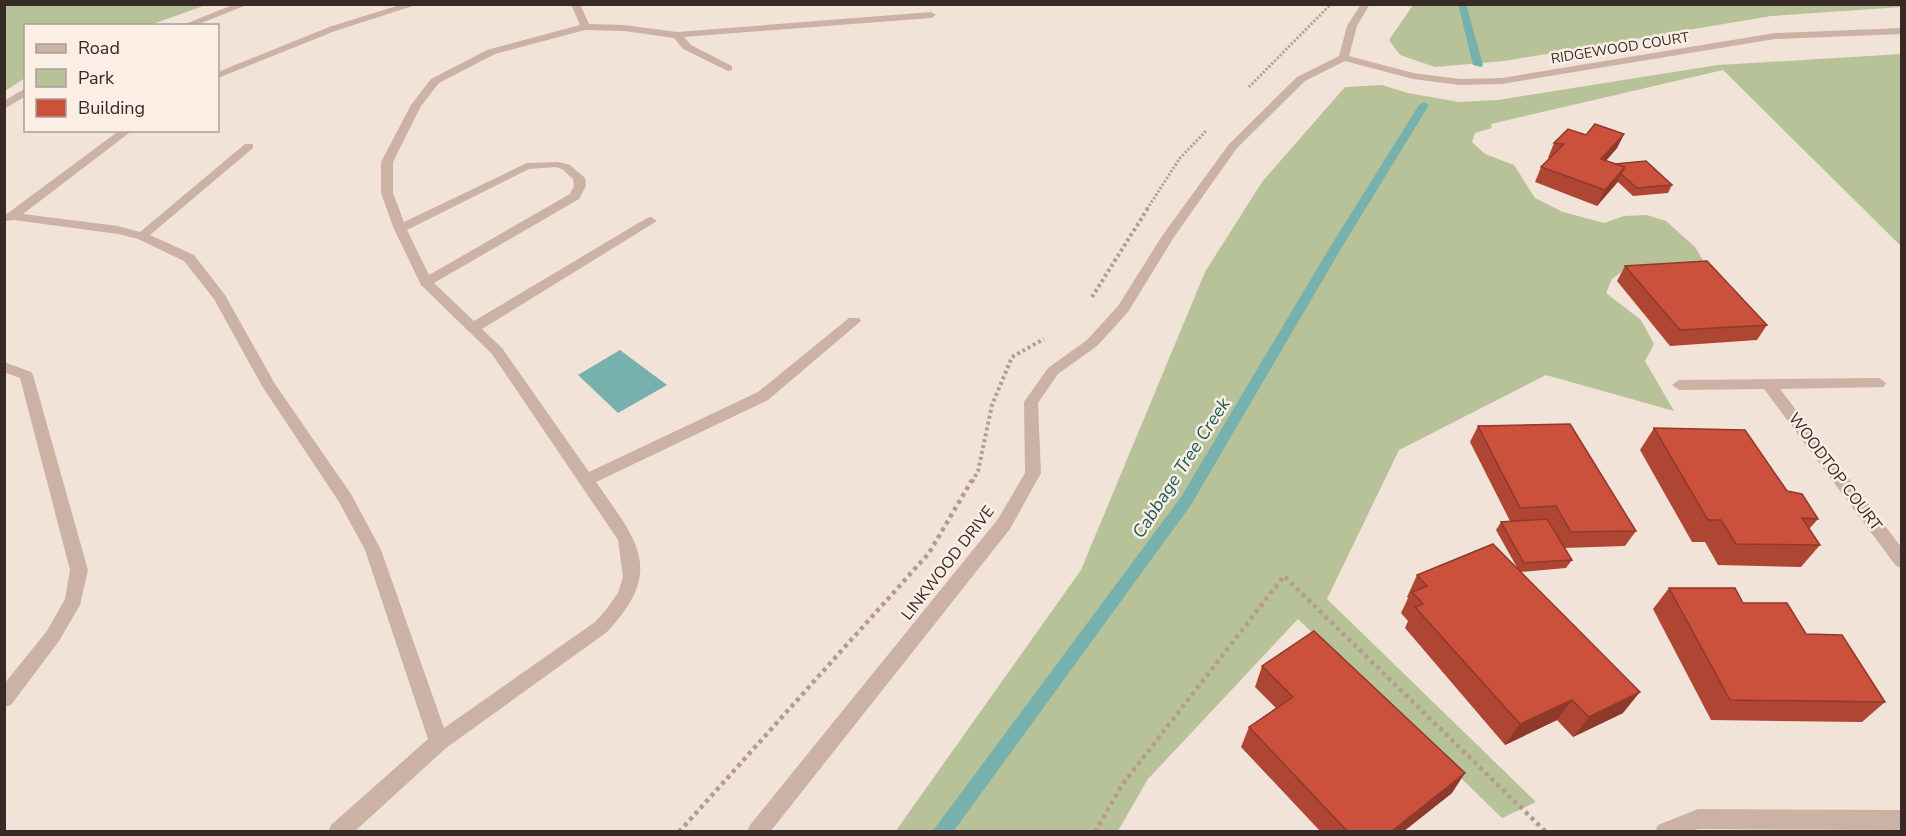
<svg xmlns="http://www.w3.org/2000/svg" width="1906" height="836" viewBox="0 0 1906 836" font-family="'Nunito Sans',sans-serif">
	<rect width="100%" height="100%" fill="#f2e3d8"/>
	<g fill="#b8c298">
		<polygon points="4,5 5,4 206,5 150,25 26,26 25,78 5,91"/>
		<polygon points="1413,5 1901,4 1902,7 1771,16 1504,61 1435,67 1400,55 1389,40"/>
		<polygon points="1901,54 1901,246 1723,70 1491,124 1492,128 1475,133 1472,142 1485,154 1514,165 1535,198 1563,212 1604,223 1624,216 1647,215 1666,221 1695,247 1703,260 1688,267 1624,270 1612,279 1606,293 1641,320 1654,344 1645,361 1674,411 1546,375 1399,450 1327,599 1536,802 1502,818 1298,619 1148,779 1118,831 895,832 1081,570 1205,272 1262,182 1345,87 1382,85 1408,93 1459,102 1498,100 1718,65"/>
	</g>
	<polygon fill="#76b1ae" points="620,350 667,385 618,413 578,375"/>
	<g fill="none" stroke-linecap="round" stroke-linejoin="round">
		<g fill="#76b1ae" fill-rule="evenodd">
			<polygon points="1458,4 1466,4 1483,65 1481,67 1473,65"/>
			<polygon points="1424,102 1429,105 1342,247 1191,505 953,832 932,832 1181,497 1330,247 1419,105"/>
		</g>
		<g stroke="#b79c8e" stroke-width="3" stroke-dasharray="2 2" stroke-linecap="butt">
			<polyline points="1249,87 1330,5"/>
			<polyline points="1147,209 1180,158 1206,131"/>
		</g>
		<g stroke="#b79c8e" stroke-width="4" stroke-dasharray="3 3" stroke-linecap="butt">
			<polyline points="1092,297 1148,208"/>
			<polyline points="972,482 978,471 992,405 1012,357 1044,339"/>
		</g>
		<g stroke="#b79c8e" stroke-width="4.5" stroke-dasharray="4 4" stroke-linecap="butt">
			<polyline points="679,832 929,553 972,480"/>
			<polyline points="1095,832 1122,785 1284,576 1546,832"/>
		</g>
		<g fill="#cbb2a4" fill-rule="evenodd">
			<polygon points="235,4 249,4 194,26 180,26"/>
			<polygon points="403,4 419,4 335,31 218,78 218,72 329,27"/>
			<path d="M571,4H580L589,24L624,25L677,32L931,12L936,15L931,18L684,37L691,45L732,66V70L728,71L683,49L674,38L624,31L585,30L495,54L439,83L421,106L393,162V193L404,222L527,163L559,162L570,165L585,178L586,186L579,199L434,283L474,321L647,218L651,217L657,221L482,329L502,348L589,472L758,392L849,318H859L861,321L768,400L596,482C638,542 665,570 607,632L446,748L354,832H328L331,825L428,739L365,550L339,502L262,386L214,299L184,261L138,239L118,234L14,220L5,221L4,216L120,130H133L23,214L118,226L140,232L245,144H253V148L150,235L194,255L225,295L275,384L351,494L381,550L444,728L595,622L605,611L618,593L623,577L618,540L492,354L421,285L394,229L381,193V162L411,105L431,79L487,50L580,25ZM555,167L562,169L573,179L574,186L570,194L429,275L407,230L529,169Z"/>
			<polygon points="26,88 26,96 4,109 4,101"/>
			<polygon points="4,362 31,372 33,375 88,570 80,605 59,641 11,705 4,707 4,684 47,631 65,599 70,570 20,378 4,372"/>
		</g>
		<g fill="#cbb2a4" fill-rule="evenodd">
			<polygon points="1361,4 1370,4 1357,26 1349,56 1413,73 1460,79 1502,78 1775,33 1902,28 1902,34 1775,39 1502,84 1460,85 1413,79 1345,61 1305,81 1237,148 1174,237 1128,312 1097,346 1058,374 1038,403 1041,473 1010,529 770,832 747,832 750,825 998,519 1025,473 1024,402 1048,368 1087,340 1118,306 1162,236 1229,144 1297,77 1339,56 1347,26"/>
			<polygon points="1879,378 1886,383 1884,387 1780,389 1902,548 1902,568 1896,566 1764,389 1679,390 1672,385 1679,380"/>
			<polygon points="1698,809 1902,810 1902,830 1698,829 1691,832 1655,832 1658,825"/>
		</g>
	</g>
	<g fill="#af4634">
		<polygon points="1624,134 1617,148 1606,161 1672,185 1668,193 1633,196 1618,182 1597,206 1535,182 1541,167 1550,158 1548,158 1554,143 1586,135"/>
		<polygon points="1625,266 1767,325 1757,340 1670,346 1617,281"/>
		<polygon points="1478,426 1636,531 1625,546 1564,548 1572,560 1566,568 1520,572 1623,713 1573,737 1557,720 1505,745 1405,628 1408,621 1401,613 1408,598 1407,597 1417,575 1519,571 1496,530 1501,522 1510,521 1470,442"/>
		<polygon points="1654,428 1787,491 1818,519 1809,529 1820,545 1801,567 1718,565 1705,542 1692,542 1640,450"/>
		<polygon points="1669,588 1743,603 1806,634 1885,702 1862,722 1711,720 1653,609"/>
		<polygon points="1262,666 1452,793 1404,831 1320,831 1241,747 1249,727 1276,708 1255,687"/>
	</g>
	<g fill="#8f392a">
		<polygon points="1624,134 1617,148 1594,174 1601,159"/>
		<polygon points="1625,167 1617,182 1597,206 1605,190"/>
		<polygon points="1640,692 1623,713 1573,737 1589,717"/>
		<polygon points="1572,700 1557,720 1505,745 1520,724"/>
		<polygon points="1465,773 1452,793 1404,831 1392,831"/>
	</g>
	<g fill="#cc513c" stroke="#8f392a" stroke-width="1.5">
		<polygon points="1595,124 1624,134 1601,159 1625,167 1605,190 1541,167 1564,144 1554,143 1568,129 1586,135"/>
		<polygon points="1646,161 1672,185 1637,188 1621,174 1625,167 1615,164"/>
		<polygon points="1707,261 1767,325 1680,330 1625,266"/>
		<polygon points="1570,424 1636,531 1571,532 1556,506 1520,508 1478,426"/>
		<polygon points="1654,428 1745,430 1787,491 1802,494 1818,519 1802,518 1820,545 1736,544 1721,520 1708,520"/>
		<polygon points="1547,519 1572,560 1524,563 1501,522"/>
		<polygon points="1493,544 1640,692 1589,717 1572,700 1520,724 1415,607 1423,604 1412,592 1427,586 1417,575"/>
		<polygon points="1669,588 1735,588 1743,603 1787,603 1806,634 1842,635 1885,702 1730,700"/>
		<polygon points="1314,631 1465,773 1392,831 1347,831 1249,727 1293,697 1262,666"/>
	</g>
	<g text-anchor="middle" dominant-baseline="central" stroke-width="5" stroke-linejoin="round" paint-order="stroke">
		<g font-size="14" fill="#362926" stroke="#faeee5">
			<text transform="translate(1620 48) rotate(-9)">RIDGEWOOD COURT</text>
		</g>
		<g font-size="16" fill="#362926" stroke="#faeee5">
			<text transform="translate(1835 472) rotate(53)">WOODTOP COURT</text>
			<text transform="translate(948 563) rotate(-52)">LINKWOOD DRIVE</text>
		</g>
		<g font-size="18" font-style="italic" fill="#195957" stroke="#faeee5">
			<text transform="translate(1181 468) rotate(-57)">Cabbage Tree Creek</text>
		</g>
	</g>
	<rect width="1906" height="836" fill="none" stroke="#362926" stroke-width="12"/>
	<rect x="24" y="24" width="195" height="108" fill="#faeee5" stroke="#ac9f99" stroke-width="1.5"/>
	<rect x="36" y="44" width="30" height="9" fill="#cbb2a4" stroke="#ac9f99" stroke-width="1.5"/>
	<text x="78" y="54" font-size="18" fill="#362926">Road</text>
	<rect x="36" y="69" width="30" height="18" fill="#b8c298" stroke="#ac9f99" stroke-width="1.5"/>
	<text x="78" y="84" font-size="18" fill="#362926">Park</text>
	<rect x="36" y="99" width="30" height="18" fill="#cc513c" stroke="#ac9f99" stroke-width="1.5"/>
	<text x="78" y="114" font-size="18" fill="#362926">Building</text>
</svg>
